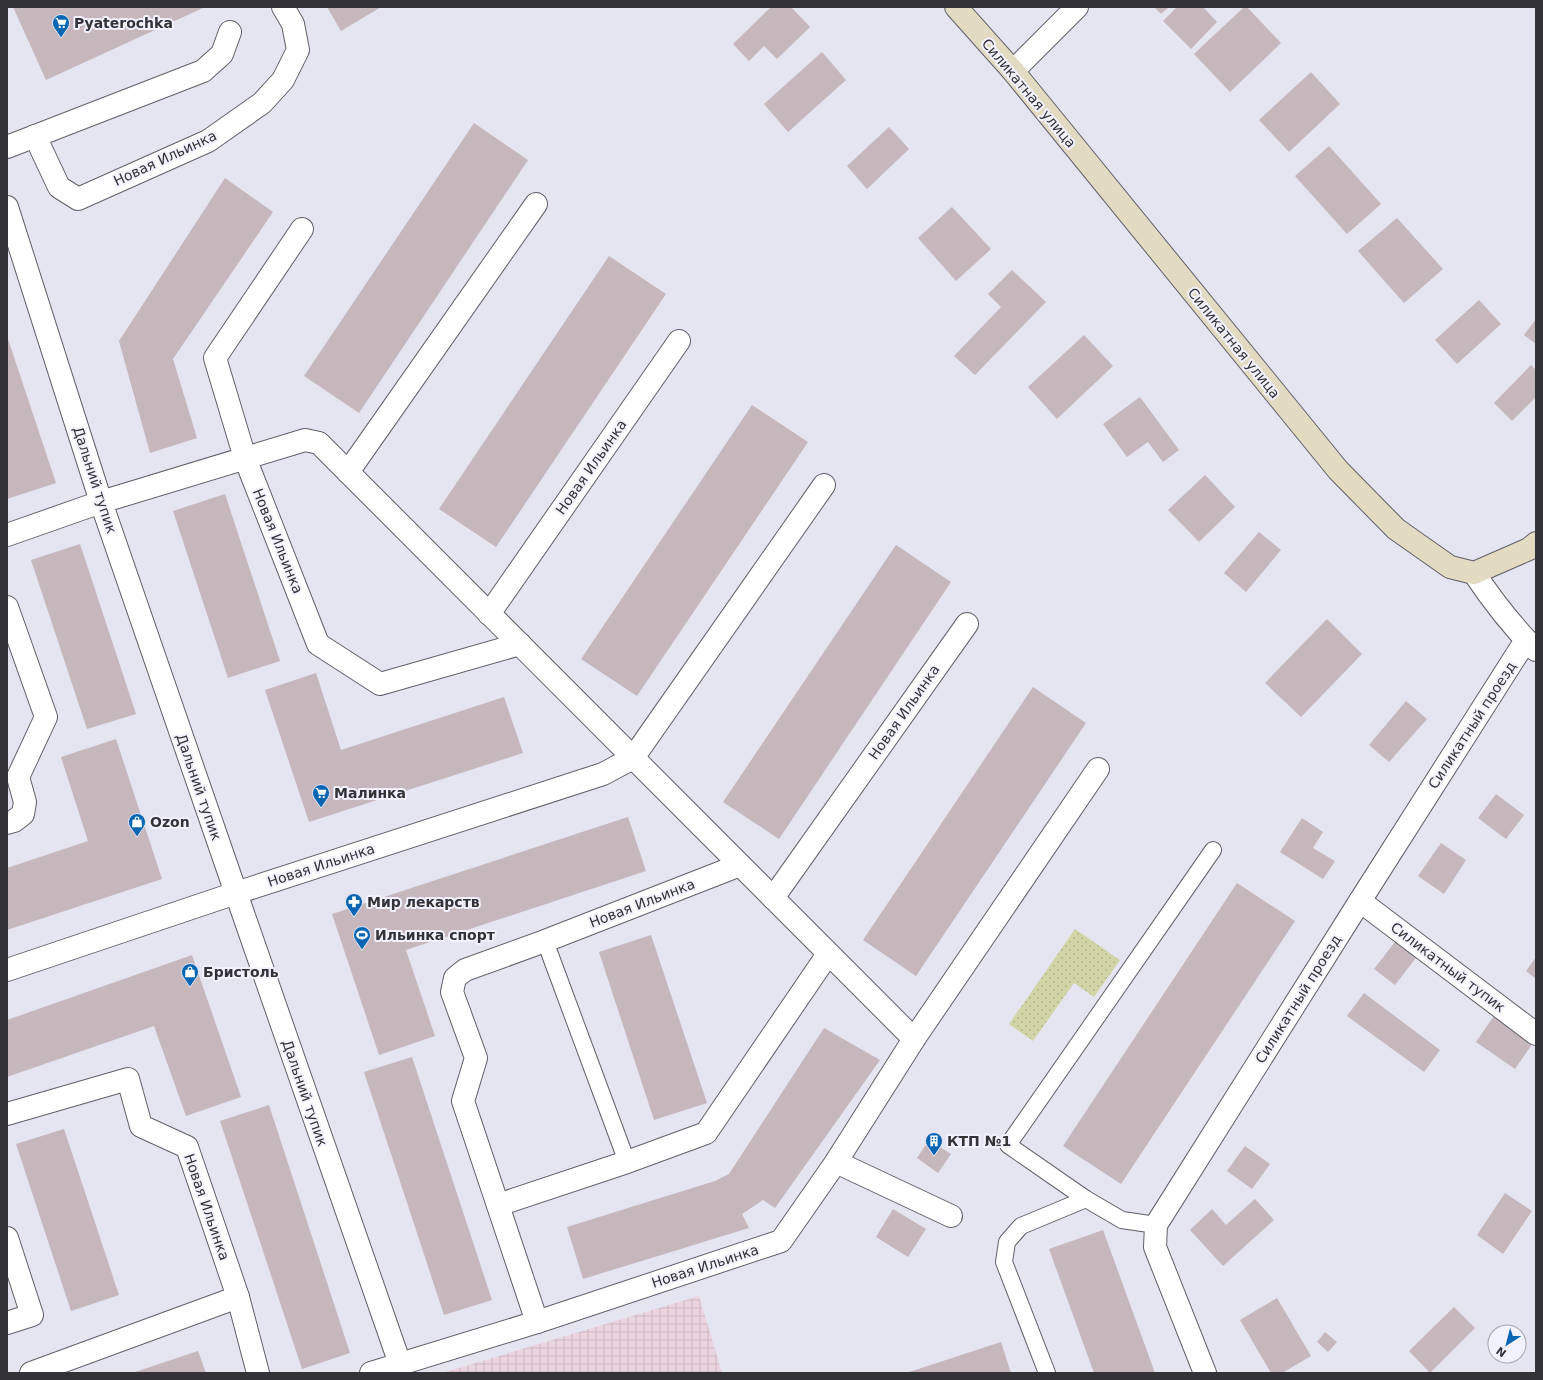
<svg xmlns="http://www.w3.org/2000/svg" width="1543" height="1380" viewBox="0 0 1543 1380" font-family="'DejaVu Sans',sans-serif">
	<defs>
		<pattern id="industrial-grid" width="8" height="8" patternUnits="userSpaceOnUse"><rect width="8" height="8" fill="#ecd4df"/><path d="M0 4h8M4 0v8" fill="none" stroke="#cbb6c0"/></pattern>
		<pattern id="park-dots" width="8" height="8" patternUnits="userSpaceOnUse"><rect width="8" height="8" fill="#d1d5a5"/><path d="M2 2h.1M6 6h.1" fill="none" stroke="#b4b78f" stroke-width="1.8" stroke-linecap="round"/></pattern>
	</defs>
	<rect width="100%" height="100%" fill="#e5e4f1"/>
	<polygon fill="url(#industrial-grid)" points="699,1296 722,1373 442,1373"/>
	<polygon fill="url(#park-dots)" points="1075,929 1120,960 1094,997 1074,983 1033,1041 1009,1024"/>
	<g fill="#c5b7bc">
		<polygon points="13,7 205,7 46,80"/>
		<polygon points="327,7 381,7 341,31"/>
		<polygon points="771,7 791,7 810,27 777,59 764,46 749,61 733,44"/>
		<polygon points="1154,7 1169,7 1161,14"/>
		<polygon points="1177,7 1203,7 1217,22 1191,49 1163,21"/>
		<polygon points="1244,7 1247,7 1281,43 1230,92 1194,54"/>
		<polygon points="822,52 846,80 788,132 764,104"/>
		<polygon points="1311,72 1340,104 1289,152 1259,120"/>
		<polygon points="474,123 528,160 359,413 304,376"/>
		<polygon points="889,127 909,149 867,189 847,166"/>
		<polygon points="1329,146 1381,204 1347,234 1295,176"/>
		<polygon points="225,178 273,212 173,359 197,438 150,453 119,341"/>
		<polygon points="952,207 991,249 956,281 918,238"/>
		<polygon points="1397,218 1443,269 1404,303 1358,251"/>
		<polygon points="609,256 666,294 496,547 439,509"/>
		<polygon points="1012,270 1046,302 975,375 954,356 1001,307 988,294"/>
		<polygon points="1479,300 1501,324 1457,364 1435,340"/>
		<polygon points="1536,319 1536,344 1524,335"/>
		<polygon points="1084,335 1113,366 1057,419 1028,387"/>
		<polygon points="7,336 56,483 7,499"/>
		<polygon points="1531,365 1536,370 1536,397 1512,421 1494,403"/>
		<polygon points="1140,397 1179,450 1163,462 1148,442 1127,457 1103,424"/>
		<polygon points="752,405 808,442 637,696 581,659"/>
		<polygon points="1205,475 1235,507 1199,542 1168,510"/>
		<polygon points="225,494 280,661 228,678 173,511"/>
		<polygon points="1259,532 1281,550 1246,592 1224,573"/>
		<polygon points="80,544 136,714 87,729 31,560"/>
		<polygon points="896,545 951,582 779,839 723,802"/>
		<polygon points="1327,619 1362,654 1301,717 1265,683"/>
		<polygon points="316,673 341,750 504,697 523,753 309,822 265,690"/>
		<polygon points="1033,687 1086,723 916,976 863,940"/>
		<polygon points="1406,701 1427,719 1389,762 1369,745"/>
		<polygon points="116,739 162,879 7,930 7,868 88,841 61,757"/>
		<polygon points="1496,794 1524,815 1506,839 1478,818"/>
		<polygon points="628,817 646,871 406,950 435,1036 379,1055 332,914"/>
		<polygon points="1302,818 1323,832 1313,848 1335,861 1323,879 1280,852"/>
		<polygon points="1441,843 1466,860 1444,894 1418,876"/>
		<polygon points="1237,883 1295,921 1121,1184 1063,1146"/>
		<polygon points="651,935 707,1103 654,1120 599,952"/>
		<polygon points="1398,938 1419,954 1395,985 1374,969"/>
		<polygon points="192,955 241,1097 186,1116 154,1026 7,1077 7,1020"/>
		<polygon points="1536,957 1536,979 1526,971"/>
		<polygon points="1364,993 1440,1050 1424,1072 1347,1016"/>
		<polygon points="1496,1013 1535,1040 1515,1069 1476,1042"/>
		<polygon points="824,1028 880,1060 775,1208 763,1200 742,1214 749,1228 583,1279 567,1227 715,1181 729,1174"/>
		<polygon points="412,1057 492,1300 444,1315 364,1072"/>
		<polygon points="269,1105 350,1353 302,1369 220,1121"/>
		<polygon points="64,1129 119,1295 71,1311 16,1144"/>
		<polygon points="929,1140 951,1154 938,1173 917,1158"/>
		<polygon points="1245,1146 1270,1164 1252,1189 1227,1171"/>
		<polygon points="1505,1193 1532,1211 1503,1254 1477,1235"/>
		<polygon points="1255,1199 1274,1220 1223,1266 1190,1230 1212,1209 1226,1225"/>
		<polygon points="893,1209 926,1229 908,1257 876,1237"/>
		<polygon points="1103,1230 1155,1373 1094,1373 1049,1249"/>
		<polygon points="1277,1298 1311,1356 1282,1373 1271,1373 1240,1320"/>
		<polygon points="1454,1307 1475,1328 1430,1373 1409,1351"/>
		<polygon points="1325,1332 1337,1342 1328,1352 1317,1342"/>
		<polygon points="1001,1342 1011,1373 906,1373"/>
		<polygon points="198,1351 206,1373 132,1373"/>
	</g>
	<g fill="none" stroke-linecap="round" stroke-linejoin="round">
		<defs>
			<g id="lane">
				<polyline points="545,941 627,1162"/>
				<polyline points="1156,1225 1122,1220 1086,1199 1008,1145 1213,850"/>
				<polyline points="1047,1373 1004,1262 1007,1242 1021,1226 1086,1199"/>
			</g>
			<g id="street">
				<polyline points="1013,71 1077,7"/>
				<polyline points="35,136 59,187 78,199 208,141 262,103 283,80 298,50 293,24 283,7"/>
				<polyline points="7,147 203,71 222,54 230,32"/>
				<polyline points="7,207 101,502 236,893 400,1364"/>
				<polyline points="302,229 215,358 245,458 318,644 380,684 520,644"/>
				<polyline points="348,472 536,204"/>
				<polyline points="7,535 101,502 305,440 319,443 914,1039"/>
				<path d="M1474,573C1492,600 1513,627 1536,650"/>
				<polyline points="7,607 46,717 18,777 25,802 23,814 14,821 7,823"/>
				<polyline points="489,614 679,341"/>
				<polyline points="773,898 967,624"/>
				<polyline points="1360,901 1536,1034"/>
				<polyline points="7,970 236,893 603,774 633,758 824,485"/>
				<polyline points="7,1114 128,1079 141,1126 187,1147 238,1297 258,1373"/>
				<polyline points="836,1162 951,1216"/>
				<polyline points="498,1205 627,1162 706,1133 828,954"/>
				<polyline points="7,1238 32,1315 7,1323"/>
				<polyline points="537,1322 463,1101 476,1058 452,992 455,978 465,970 545,941 740,865"/>
				<polyline points="31,1373 238,1297"/>
				<polyline points="371,1373 537,1322 781,1241 836,1162 914,1039 1098,769"/>
				<polyline points="1205,1373 1155,1247 1156,1225 1360,901 1526,640"/>
			</g>
			<polyline id="secondary" points="956,7 1013,71 1338,470 1396,529 1450,567 1474,573 1529,549 1536,543"/>
		</defs>
		<use href="#lane" stroke="#605f69" stroke-width="18"/>
		<use href="#street" stroke="#605f69" stroke-width="24"/>
		<use href="#secondary" stroke="#605f69" stroke-width="24"/>
		<use href="#lane" stroke="#fff" stroke-width="16"/>
		<use href="#street" stroke="#fff" stroke-width="22"/>
		<use href="#secondary" stroke="#e2dbc1" stroke-width="22"/>
	</g>
	<defs>
		<symbol id="supermarket-pin" viewBox="-11 -11 22 30"><path d="M0 17L-7.5 6A9.5 9.5 0 1 1 7.5 6Z" fill="#0966b3" stroke="#f2f1fe"/><path d="M-6-5.5h2.5l.6 2H6L4.5 2H-2.5L-4.4-4H-6ZM-1.5 3.2a1.3 1.3 0 1 0 .1 0ZM3 3.2a1.3 1.3 0 1 0 .1 0Z" fill="#fff"/></symbol>
		<symbol id="shop-pin" viewBox="-11 -11 22 30"><path d="M0 17L-7.5 6A9.5 9.5 0 1 1 7.5 6Z" fill="#0966b3" stroke="#f2f1fe"/><path d="M-5-2.5h2.3a2.7 3.5 0 0 1 5.4 0H5L5.5 6h-11ZM-1.5-2.5h3a1.5 2.3 0 0 0-3 0Z" fill="#fff"/></symbol>
		<symbol id="pharmacy-pin" viewBox="-11 -11 22 30"><path d="M0 17L-7.5 6A9.5 9.5 0 1 1 7.5 6Z" fill="#0966b3" stroke="#f2f1fe"/><path d="M-2-6h4v4h4v4h-4v4h-4v-4h-4v-4h4Z" fill="#fff"/></symbol>
		<symbol id="stadium-pin" viewBox="-11 -11 22 30"><path d="M0 17L-7.5 6A9.5 9.5 0 1 1 7.5 6Z" fill="#0966b3" stroke="#f2f1fe"/><path d="M0-5a6.5 5 0 1 0 0 10a6.5 5 0 1 0 0-10ZM-3.5-1.8h7v3.6h-7Z" fill="#fff"/></symbol>
		<symbol id="building-pin" viewBox="-11 -11 22 30"><path d="M0 17L-7.5 6A9.5 9.5 0 1 1 7.5 6Z" fill="#0966b3" stroke="#f2f1fe"/><path d="M-4-6H4V6H1V3H-1V6H-4ZM-2.5-4.3h1.7v1.8h-1.7ZM.8-4.3h1.7v1.8H.8ZM-2.5-1h1.7V.8h-1.7ZM.8-1h1.7V.8H.8Z" fill="#fff"/></symbol>
	</defs>
	<g fill-rule="evenodd">
		<use href="#supermarket-pin" x="51" y="13" width="20" height="27"/>
		<use href="#supermarket-pin" x="311" y="783" width="20" height="27"/>
		<use href="#shop-pin" x="127" y="812" width="20" height="27"/>
		<use href="#pharmacy-pin" x="344" y="892" width="20" height="27"/>
		<use href="#stadium-pin" x="352" y="925" width="20" height="27"/>
		<use href="#shop-pin" x="180" y="962" width="20" height="27"/>
		<use href="#building-pin" x="924" y="1131" width="20" height="27"/>
	</g>
	<g text-anchor="middle" dominant-baseline="central" stroke-width="4" stroke-linejoin="round" paint-order="stroke">
		<g font-size="14" font-weight="bold" fill="#333337" stroke="#f2f1fe" text-anchor="start">
			<text x="74" y="23">Pyaterochka</text>
			<text x="334" y="793">Малинка</text>
			<text x="150" y="822">Ozon</text>
			<text x="367" y="902">Мир лекарств</text>
			<text x="375" y="935">Ильинка спорт</text>
			<text x="203" y="972">Бристоль</text>
			<text x="947" y="1141">КТП №1</text>
		</g>
		<g font-size="14" fill="#333337" stroke="#f2f1fe">
			<text transform="translate(1029 93) rotate(50)">Силикатная улица</text>
			<text transform="translate(165 158) rotate(-25)">Новая Ильинка</text>
			<text transform="translate(1234 343) rotate(51)">Силикатная улица</text>
			<text transform="translate(591 467) rotate(-55)">Новая Ильинка</text>
			<text transform="translate(95 480) rotate(72)">Дальний тупик</text>
			<text transform="translate(278 541) rotate(68)">Новая Ильинка</text>
			<text transform="translate(904 712) rotate(-55)">Новая Ильинка</text>
			<text transform="translate(1472 725) rotate(-57)">Силикатный проезд</text>
			<text transform="translate(199 787) rotate(71)">Дальний тупик</text>
			<text transform="translate(321 865) rotate(-18)">Новая Ильинка</text>
			<text transform="translate(642 903) rotate(-21)">Новая Ильинка</text>
			<text transform="translate(1448 967) rotate(37)">Силикатный тупик</text>
			<text transform="translate(1298 999) rotate(-58)">Силикатный проезд</text>
			<text transform="translate(305 1093) rotate(71)">Дальний тупик</text>
			<text transform="translate(207 1207) rotate(71)">Новая Ильинка</text>
			<text transform="translate(705 1266) rotate(-18)">Новая Ильинка</text>
		</g>
	</g>
	<rect width="1543" height="1380" fill="none" stroke="#333337" stroke-width="16"/>
	<g transform="translate(1507 1344) rotate(216)"><circle r="19" fill="#f2f1fe" stroke="#a6a5ae"/>
	<path d="M0-3L7 15L0 10L-7 15Z" fill="#0966b3"/>
	<text y="-6" font-size="11" font-weight="bold" text-anchor="middle" fill="#333337">N</text>
	</g>
</svg>
